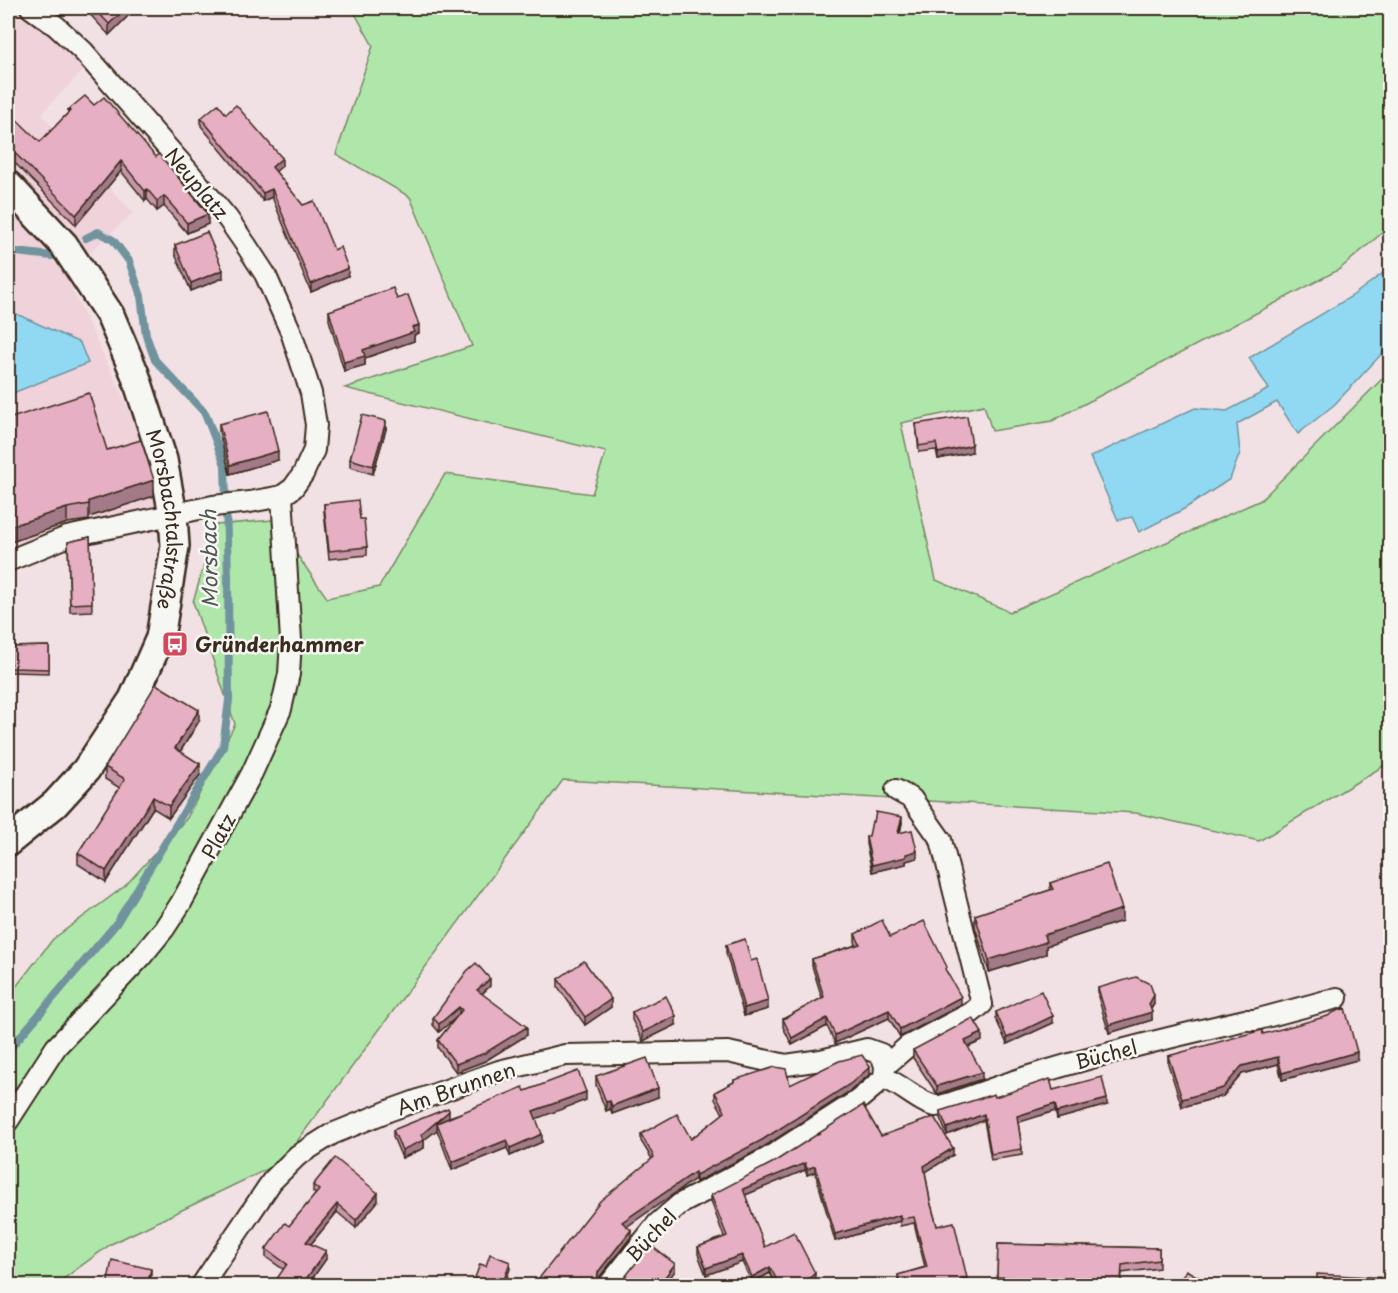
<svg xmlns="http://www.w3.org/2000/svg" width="1398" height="1293" viewBox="0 0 1398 1293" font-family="'Playpen Sans',sans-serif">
	<rect width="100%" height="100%" fill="#f2e1e4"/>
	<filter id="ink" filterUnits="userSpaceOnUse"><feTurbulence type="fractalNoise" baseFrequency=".0167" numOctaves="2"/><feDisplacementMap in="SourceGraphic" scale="12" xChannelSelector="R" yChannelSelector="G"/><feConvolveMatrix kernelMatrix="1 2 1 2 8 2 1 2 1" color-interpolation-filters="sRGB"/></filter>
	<g filter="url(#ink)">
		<polygon fill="#efd2da" points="8,8 49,8 102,51 41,114 133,213 65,275 121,392 158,477 158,532 63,543 8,570"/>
		<polygon fill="#afe7ab" stroke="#758864" stroke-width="1.5" points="352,8 1390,8 1390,226 1340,269 1052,421 992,431 984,405 901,423 936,580 1010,612 1261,500 1390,371 1390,762 1259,841 1136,813 563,780 282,1162 111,1244 55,1285 8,1285 8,997 53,939 125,886 187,818 235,724 193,602 216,525 273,520 327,598 379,587 445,474 592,494 606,452 345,388 472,346 410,197 336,154 373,46"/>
		<g fill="#91d9f3" stroke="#6f939e" stroke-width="1.5">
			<polygon points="1390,268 1390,345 1335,404 1298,434 1277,402 1237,424 1240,453 1230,479 1184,509 1139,532 1132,517 1118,520 1090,457 1195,408 1227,411 1269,389 1249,358 1352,296"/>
			<polygon points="8,310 80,343 88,363 8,395"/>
		</g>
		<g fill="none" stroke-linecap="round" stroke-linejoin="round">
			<g stroke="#6f939e" stroke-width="8">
				<polyline points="8,251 52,256"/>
				<polyline points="8,1051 116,924 223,747 229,700 228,576 225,465 205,413 155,360 146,335 141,296 129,261 113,240 98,232 86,238"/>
			</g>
			<defs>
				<g id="minor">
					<polyline points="8,561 67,537 213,506 250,502 282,496 293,488 303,474 314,450 316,425 311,393 291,332 265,274 246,245 228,219 187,170 83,51 56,26 31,8"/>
					<polyline points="885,1066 908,1046 971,1013 982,1004 941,840 912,799 896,790"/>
					<path d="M884,1078C901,1084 921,1104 936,1106C944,1107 1009,1082 1023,1078C1096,1055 1170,1037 1245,1020H1255L1337,998"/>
					<polyline points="8,1121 56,1047 141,957 164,929 181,903 252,773 281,709 289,674 291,640 282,496"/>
					<polyline points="201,1286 272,1181 297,1156 332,1134 391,1110 499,1071 565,1055 728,1052 786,1065 821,1060 867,1049 881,1054 885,1066 884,1078 857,1101 768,1158 680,1204 658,1223 608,1286"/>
				</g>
				<g id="secondary">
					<path id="s1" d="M8,185L64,245L110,315L135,374L163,460L173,515L175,546L160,638L133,699L86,770L55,804L8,842"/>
				</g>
			</defs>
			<use href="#minor" stroke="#3b2a1e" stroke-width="24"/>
			<use href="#secondary" stroke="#3b2a1e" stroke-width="32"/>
			<use href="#minor" stroke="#f6f6f2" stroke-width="20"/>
			<use href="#secondary" stroke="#f6f6f2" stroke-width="27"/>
		</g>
		<g fill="#c796a8" stroke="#3b2a1e" stroke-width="1.5">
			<polygon points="84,8 136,8 109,35"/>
			<polygon points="68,110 208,224 187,233 164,206 157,211 147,199 145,201 121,171 76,225 8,156 8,125 40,142 68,113"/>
			<polygon points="226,114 282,166 275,171 334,250 348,276 311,292 272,197 263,201 201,126 201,118"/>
			<polygon points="175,245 223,278 191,291 175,254"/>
			<polygon points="397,299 419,333 414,335 414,341 365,358 365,365 344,371 329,320 329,311"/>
			<polygon points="219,424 278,460 230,474 219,432"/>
			<polygon points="916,424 972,452 938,459 936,450 919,452"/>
			<polygon points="386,429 373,474 350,467 350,459"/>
			<polygon points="107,450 154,496 89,517 89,520 67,523 8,543"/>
			<polygon points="324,504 360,519 367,547 367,555 329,559 324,512"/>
			<polygon points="90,537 92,611 70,612 68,542"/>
			<polygon points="49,646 49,673 11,672 11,647"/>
			<polygon points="199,721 180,752 200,775 169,818 153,808 106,882 78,864 78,853 120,788 105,779 105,767"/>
			<polygon points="902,823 900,833 917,858 906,861 906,864 872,872 866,844 866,837"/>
			<polygon points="1050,883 1122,921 1046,946 1046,954 989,972 975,927 975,915 1050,890"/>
			<polygon points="855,934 890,937 947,972 961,1005 900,1037 889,1018 835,1043 827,1026 792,1045 783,1027 783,1019 822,998 812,966 812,959 856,945 855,941"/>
			<polygon points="726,945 751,961 768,1009 744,1016 726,953"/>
			<polygon points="558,979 611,1007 585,1025 558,987"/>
			<polygon points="490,986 482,994 527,1035 485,1061 456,1072 438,1048 438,1040 458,1015 439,1032 433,1025 433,1018"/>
			<polygon points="1098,988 1154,1004 1151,1009 1152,1020 1109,1033 1098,997"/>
			<polygon points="632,1012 676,1025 643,1041 632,1020"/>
			<polygon points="996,1012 1053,1023 1007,1044 996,1019"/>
			<polygon points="1263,1034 1357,1060 1282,1080 1278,1064 1242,1074 1223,1096 1182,1107 1168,1064 1168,1056"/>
			<polygon points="982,1041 968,1047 982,1079 937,1094 913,1058 913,1050"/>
			<polygon points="870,1074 850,1091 762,1148 696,1182 695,1179 627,1226 631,1237 598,1279 598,1284 599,1286 533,1286 652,1159 641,1141 641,1134 691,1139 723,1114 715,1099 715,1092 734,1082 734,1080 790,1085"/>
			<polygon points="596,1076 658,1097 612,1114 610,1109 606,1111 596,1085"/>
			<polygon points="1053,1090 1107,1105 1057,1119 1055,1111 1018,1122 1022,1149 1022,1155 991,1160 984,1120 947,1135 940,1118 940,1111 995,1097"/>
			<polygon points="525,1091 586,1100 536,1118 542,1142 510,1156 507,1148 452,1170 437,1130 424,1140 424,1148 402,1158 393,1137 393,1130 449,1117"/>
			<polygon points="881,1136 953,1155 925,1172 930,1201 937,1226 967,1278 967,1285 887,1286 898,1283 898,1275 925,1267 914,1223 900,1226 900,1221 835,1241 815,1172 807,1175 805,1170 745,1195 765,1247 815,1279 808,1286 776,1286 770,1273 752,1283 742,1262 706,1275 698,1254 698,1247 724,1237 711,1201 711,1195"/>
			<polygon points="313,1185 378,1201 356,1228 337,1212 311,1244 326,1259 307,1286 272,1286 284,1270 266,1257 266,1249 289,1226 316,1194 313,1192"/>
			<polygon points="998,1244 1159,1248 1159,1268 1122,1273 1121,1286 997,1286"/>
		</g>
		<g fill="#a27a88" stroke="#3b2a1e" stroke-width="1.5">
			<polygon points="126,8 136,8 109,35 109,24"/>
			<polygon points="282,158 282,166 272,175 272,167"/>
			<polygon points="121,161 121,171 76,225 76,215"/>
			<polygon points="147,189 147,199 145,201 145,191"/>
			<polygon points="272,189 272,197 263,201 263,193"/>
			<polygon points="164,196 164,206 157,211 157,201"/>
			<polygon points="208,214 208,224 187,233 187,223"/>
			<polygon points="348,268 348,276 311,292 311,284"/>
			<polygon points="223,270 223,278 191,291 191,283"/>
			<polygon points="419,325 419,333 414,335 414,341 365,358 365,365 344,371 344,362 363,350"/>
			<polygon points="386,421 386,429 373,474 373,466"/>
			<polygon points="972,445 972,452 938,459 938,453"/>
			<polygon points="278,451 278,460 230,474 230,465"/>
			<polygon points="154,480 154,496 89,517 89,501"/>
			<polygon points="67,508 67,523 8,543 8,527"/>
			<polygon points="199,710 199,721 175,760 175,748"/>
			<polygon points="200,764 200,775 169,818 169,806"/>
			<polygon points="153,797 153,808 106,882 106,871"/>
			<polygon points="902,817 902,823 898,840 898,833"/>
			<polygon points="917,851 917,858 906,861 906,864 872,872 872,865 906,854"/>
			<polygon points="1122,909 1122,921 1046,946 1046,954 989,972 989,960 1044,935"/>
			<polygon points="490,979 490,986 477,998 477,990"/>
			<polygon points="1154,995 1154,1004 1149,1012 1149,1004"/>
			<polygon points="961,997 961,1005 900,1037 900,1029"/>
			<polygon points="611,999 611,1007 585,1025 585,1017"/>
			<polygon points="768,1001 768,1009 744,1016 744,1008"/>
			<polygon points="459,1007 459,1015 439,1032 439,1024"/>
			<polygon points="889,1010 889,1018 835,1043 835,1035"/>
			<polygon points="1152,1012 1152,1020 1109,1033 1109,1025"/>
			<polygon points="676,1016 676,1025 643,1041 643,1032"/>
			<polygon points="1053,1016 1053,1023 1007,1044 1007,1038"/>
			<polygon points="827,1018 827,1026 792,1045 792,1038"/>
			<polygon points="527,1027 527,1035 485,1061 456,1072 456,1064"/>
			<polygon points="982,1033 982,1041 965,1048 965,1041"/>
			<polygon points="1357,1052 1357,1060 1282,1080 1282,1073"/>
			<polygon points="1278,1057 1278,1064 1242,1074 1223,1096 1182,1107 1182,1099 1242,1066"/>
			<polygon points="870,1067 870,1074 850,1091 762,1148 696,1182 696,1175"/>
			<polygon points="982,1072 982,1079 937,1094 937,1086"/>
			<polygon points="658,1088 658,1097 612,1114 612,1106"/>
			<polygon points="586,1092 586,1100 533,1120 533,1111"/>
			<polygon points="1107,1099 1107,1105 1057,1119 1057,1112"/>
			<polygon points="610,1101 610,1109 606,1111 606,1102"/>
			<polygon points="1055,1104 1055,1111 1017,1123 1017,1116"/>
			<polygon points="449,1111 449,1118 437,1123 437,1130 424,1140 424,1148 402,1158 402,1150 421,1135"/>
			<polygon points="984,1114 984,1120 947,1135 947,1128"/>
			<polygon points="542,1134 542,1142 510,1156 510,1148"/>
			<polygon points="507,1140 507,1148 452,1170 452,1162"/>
			<polygon points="953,1148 953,1155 924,1173 924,1166"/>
			<polygon points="805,1163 805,1170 743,1196 743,1189"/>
			<polygon points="815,1166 815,1172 807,1175 807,1169"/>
			<polygon points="695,1172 695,1179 622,1230 622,1222"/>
			<polygon points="378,1193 378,1201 356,1228 356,1220"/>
			<polygon points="337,1204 337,1212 306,1250 306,1242"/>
			<polygon points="900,1215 900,1221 835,1241 835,1234"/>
			<polygon points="631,1230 631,1237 598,1279 597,1286 598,1272"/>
			<polygon points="326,1251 326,1259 307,1286 301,1286"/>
			<polygon points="742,1255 742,1262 706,1275 706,1268"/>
			<polygon points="510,1262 510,1269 504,1286 502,1286"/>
			<polygon points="675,1264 675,1271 664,1286 658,1286"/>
			<polygon points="770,1267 770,1273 752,1283 752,1277"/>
			<polygon points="151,1269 151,1277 149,1286 147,1286"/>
			<polygon points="815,1273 815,1279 808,1286 801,1286"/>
			<polygon points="961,1278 961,1286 957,1286"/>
		</g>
		<g fill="#e7afc3" stroke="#3b2a1e" stroke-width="1.5">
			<polygon points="94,8 126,8 109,24"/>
			<polygon points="85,96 94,105 104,97 156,157 159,154 208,214 187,223 164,196 157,201 147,189 145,191 121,161 76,215 8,146 8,125 15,118 40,142 70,111 68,110"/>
			<polygon points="218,104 226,114 236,105 282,158 272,167 303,205 314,201 334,250 340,247 348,268 311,284 272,189 263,193 201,118"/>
			<polygon points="207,232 223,270 191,283 175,245"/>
			<polygon points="393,288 397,299 408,295 419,325 412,327 414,332 363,350 365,356 344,362 329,311"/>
			<polygon points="89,393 107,450 141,440 154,480 89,501 89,504 67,508 8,527 8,419"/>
			<polygon points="268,411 278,451 230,465 219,424"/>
			<polygon points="362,415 386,421 373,466 350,459"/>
			<polygon points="967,416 972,445 938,453 936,443 919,446 916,424"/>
			<polygon points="358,500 360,519 364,519 367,547 329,551 324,504"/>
			<polygon points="90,537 92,603 70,604 68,542"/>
			<polygon points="49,646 49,669 11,668 11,647"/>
			<polygon points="156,684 199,710 175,748 200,764 169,806 153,797 106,871 78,853 125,779 105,767"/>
			<polygon points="876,812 902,817 898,833 912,830 917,851 906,854 906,857 872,865 866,837 869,836 872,821 874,822"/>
			<polygon points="1107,864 1122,909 1044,935 1046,942 989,960 975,915 1053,889 1050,883"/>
			<polygon points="882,920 890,937 924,921 947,967 945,969 961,997 900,1029 889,1010 835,1035 827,1018 792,1038 783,1019 824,997 812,959 860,944 855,934"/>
			<polygon points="745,939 751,961 757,959 768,1001 744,1008 726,945"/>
			<polygon points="584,961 611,999 585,1017 558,979"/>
			<polygon points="476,963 490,979 477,990 527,1027 485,1053 456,1064 438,1040 462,1010 459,1007 439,1024 433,1018 467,971"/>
			<polygon points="1136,977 1150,984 1154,995 1149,1004 1152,1012 1109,1025 1098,988"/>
			<polygon points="1041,991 1053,1016 1007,1038 996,1012"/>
			<polygon points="666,996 676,1016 643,1032 632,1012"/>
			<polygon points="1345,1008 1357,1052 1282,1073 1278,1057 1242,1066 1223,1088 1182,1099 1168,1056 1262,1030 1263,1034 1328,1016 1332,1013"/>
			<polygon points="973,1018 982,1033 965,1041 982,1072 937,1086 913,1050"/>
			<polygon points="862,1055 870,1067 850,1084 762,1140 696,1175 695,1172 622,1222 631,1230 598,1272 597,1282 599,1286 588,1286 580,1279 577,1286 533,1286 600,1201 654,1157 641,1134 677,1114 691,1139 725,1112 715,1092 734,1082 734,1080 775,1067 786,1069 790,1085 839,1061"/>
			<polygon points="647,1058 658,1088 612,1106 610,1101 606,1102 596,1076"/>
			<polygon points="578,1071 586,1092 533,1111 542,1134 510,1148 507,1140 452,1162 437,1123 523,1087 525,1091"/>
			<polygon points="1102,1077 1107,1099 1057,1112 1055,1104 1017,1116 1022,1149 991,1154 984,1114 947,1128 940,1111 994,1094 995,1097 1050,1079 1053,1090"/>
			<polygon points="863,1105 881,1136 934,1117 953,1148 924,1166 930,1201 937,1226 954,1222 967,1278 961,1278 957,1286 887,1286 900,1282 898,1275 927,1267 914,1217 900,1219 900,1215 835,1234 815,1166 807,1169 805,1163 743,1189 765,1247 794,1232 815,1273 801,1286 780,1286 770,1267 752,1277 742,1255 706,1268 698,1247 727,1236 711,1195 774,1162"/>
			<polygon points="448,1108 449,1111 421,1135 424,1140 402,1150 393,1130"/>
			<polygon points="335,1158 378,1193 356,1220 337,1204 306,1242 326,1251 301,1286 272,1286 287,1264 266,1249 285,1223 289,1226 319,1190 313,1185"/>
			<polygon points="998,1244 1159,1248 1159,1260 1122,1265 1121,1282 997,1277"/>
			<polygon points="650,1245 675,1264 658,1286 655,1284 653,1286 618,1286"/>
			<polygon points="490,1254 510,1262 502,1286 472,1286 480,1264 486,1266"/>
			<polygon points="112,1260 151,1269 147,1286 107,1286"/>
			<polygon points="1186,1270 1214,1286 1177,1286"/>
			<polygon points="1317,1274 1388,1278 1388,1286 1317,1286"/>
			<polygon points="238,1282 246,1286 236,1286"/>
		</g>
	</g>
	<defs>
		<symbol id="bus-square" viewBox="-11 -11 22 22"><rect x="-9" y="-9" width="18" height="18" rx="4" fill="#d1495b" stroke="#f6f6f2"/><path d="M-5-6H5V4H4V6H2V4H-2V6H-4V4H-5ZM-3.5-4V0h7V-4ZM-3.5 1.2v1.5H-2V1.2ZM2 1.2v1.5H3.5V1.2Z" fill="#fff"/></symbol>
	</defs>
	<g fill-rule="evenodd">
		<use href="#bus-square" x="160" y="629" width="30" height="30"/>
	</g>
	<g text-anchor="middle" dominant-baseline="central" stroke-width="5" stroke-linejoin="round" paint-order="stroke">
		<g font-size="20" fill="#3b2a1e" stroke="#f6f6f2">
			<text transform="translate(197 183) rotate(50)">Neuplatz</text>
			<text stroke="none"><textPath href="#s1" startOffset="380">Morsbachtalstraße</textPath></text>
			<text transform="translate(218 836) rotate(-61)">Platz</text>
			<text transform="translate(1106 1054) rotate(-15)">Büchel</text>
			<text transform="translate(456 1088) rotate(-19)">Am Brunnen</text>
			<text transform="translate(651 1235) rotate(-47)">Büchel</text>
		</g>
		<g font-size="20" font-weight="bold" fill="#3b2a1e" stroke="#f6f6f2" text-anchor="start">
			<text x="195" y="644">Gründerhammer</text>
		</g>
		<g font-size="21" font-style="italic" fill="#505653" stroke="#f6f6f2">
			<text transform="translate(208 559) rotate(-91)">Morsbach</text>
		</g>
	</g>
	<rect width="1398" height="1293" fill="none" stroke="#f6f6f2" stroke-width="30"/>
	<rect x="15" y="15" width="1368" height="1263" fill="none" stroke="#3b2a1e" stroke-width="2" filter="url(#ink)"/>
</svg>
